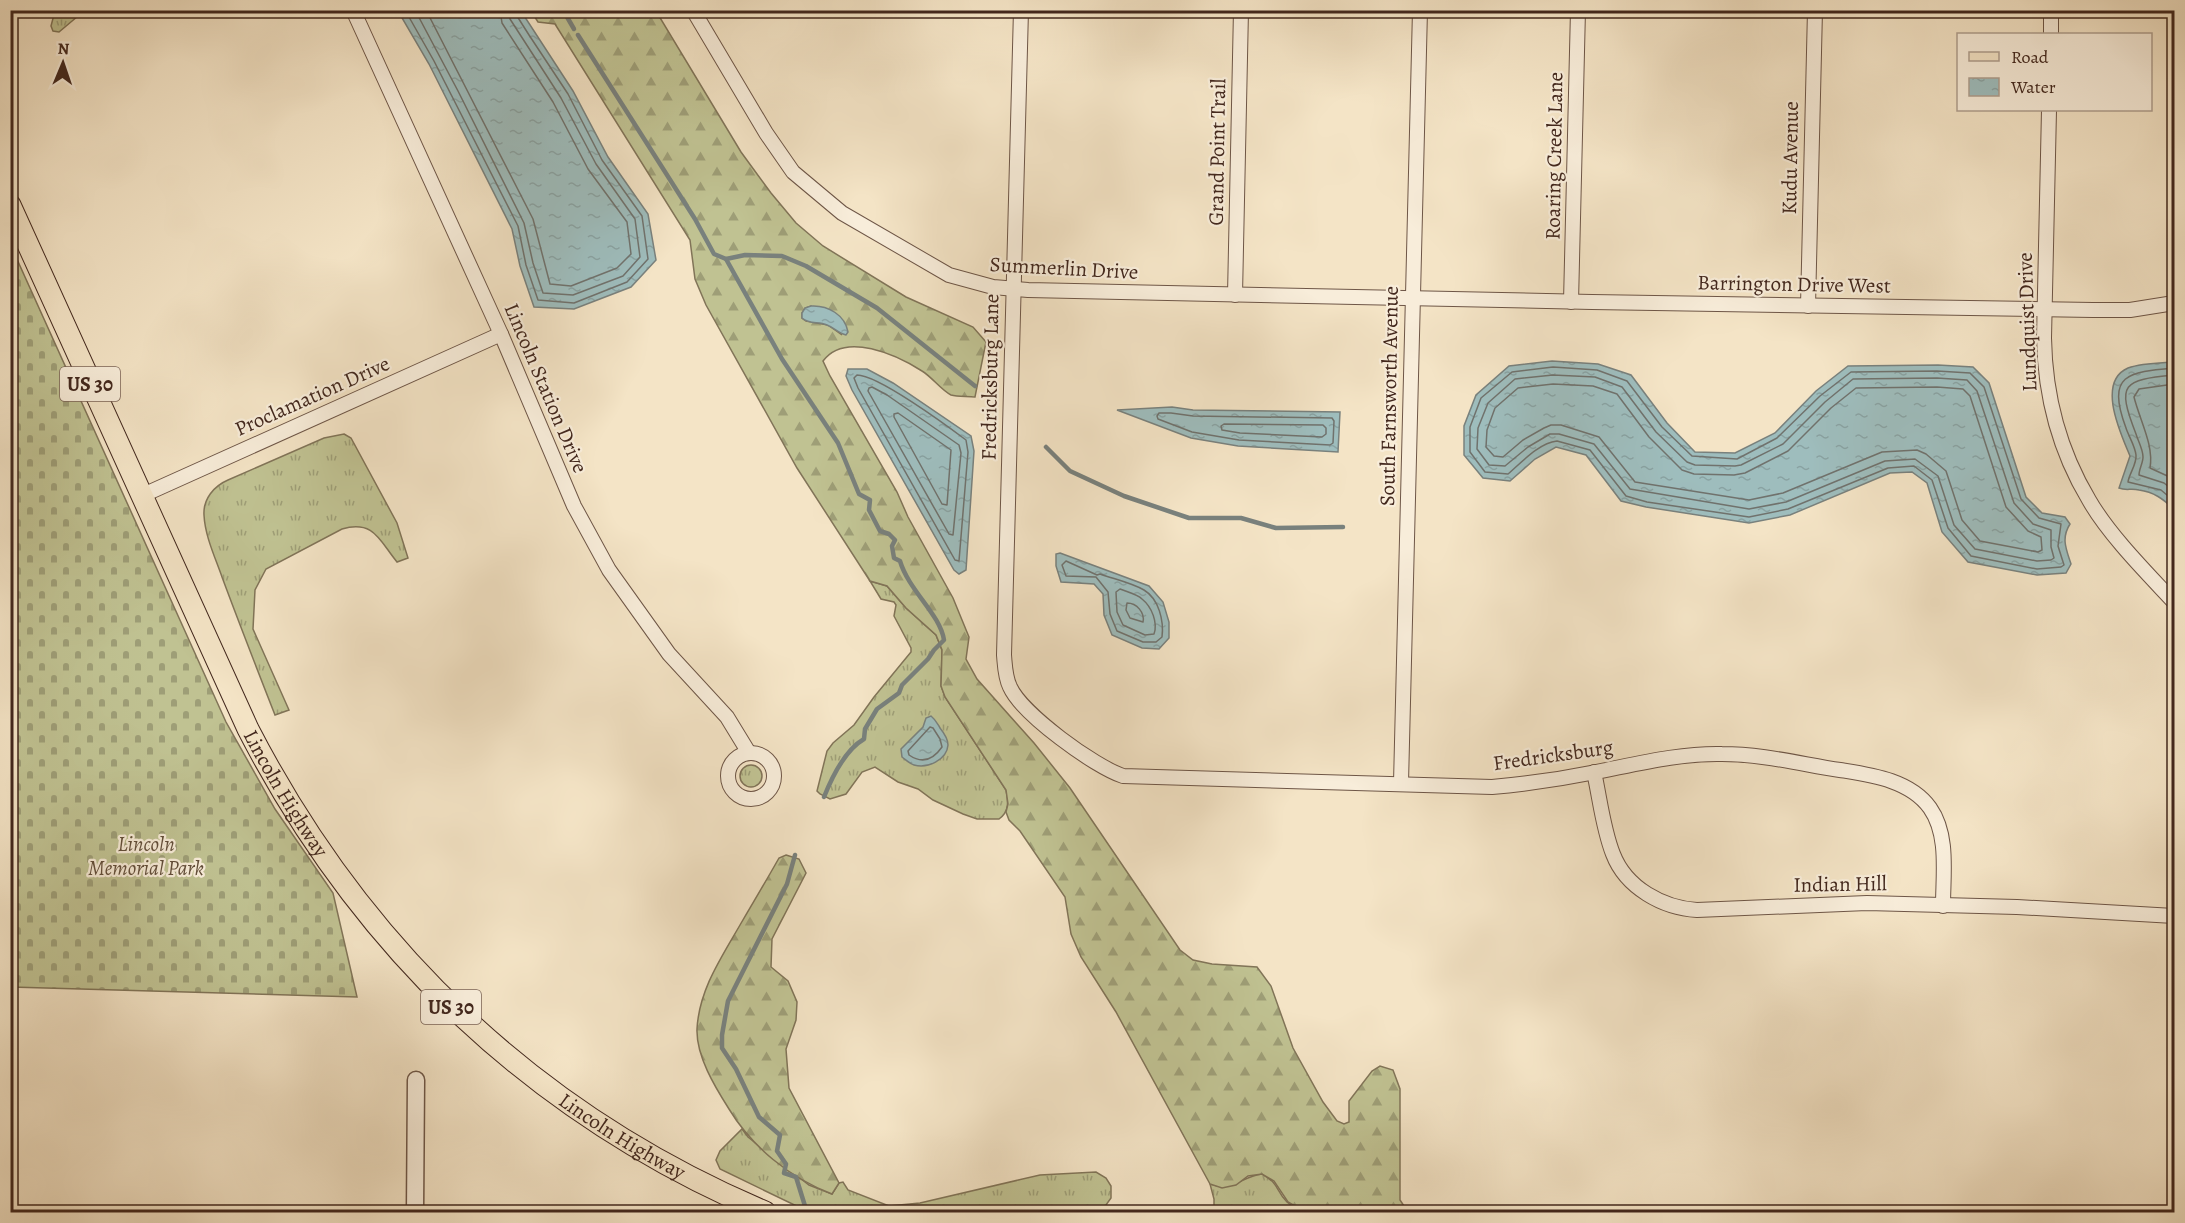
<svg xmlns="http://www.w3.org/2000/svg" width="2185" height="1223" viewBox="0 0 2185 1223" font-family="Alegreya,serif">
	<defs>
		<pattern id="grass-tufts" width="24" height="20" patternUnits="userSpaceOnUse" patternTransform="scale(1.5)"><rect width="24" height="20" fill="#c0c292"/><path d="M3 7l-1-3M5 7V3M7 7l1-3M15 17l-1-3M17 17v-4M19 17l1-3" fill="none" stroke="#9e9e77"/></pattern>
		<pattern id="forest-firs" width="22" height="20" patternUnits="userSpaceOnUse" patternTransform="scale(1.5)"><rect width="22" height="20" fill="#c0c292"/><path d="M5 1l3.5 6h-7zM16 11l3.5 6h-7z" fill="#9e9e77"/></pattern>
		<pattern id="cemetery-stones" width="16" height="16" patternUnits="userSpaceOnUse" patternTransform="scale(1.5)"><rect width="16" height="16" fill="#c0c292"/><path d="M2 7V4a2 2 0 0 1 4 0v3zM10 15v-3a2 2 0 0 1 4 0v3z" fill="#9e9e77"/></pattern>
		<pattern id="water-ripples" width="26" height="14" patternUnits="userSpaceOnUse" patternTransform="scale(1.5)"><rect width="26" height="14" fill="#9ebdbd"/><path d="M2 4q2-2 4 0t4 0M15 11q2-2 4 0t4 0" fill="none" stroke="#89a2a2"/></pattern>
	</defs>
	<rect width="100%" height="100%" fill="#f4e4c6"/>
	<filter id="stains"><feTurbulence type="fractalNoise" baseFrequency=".00333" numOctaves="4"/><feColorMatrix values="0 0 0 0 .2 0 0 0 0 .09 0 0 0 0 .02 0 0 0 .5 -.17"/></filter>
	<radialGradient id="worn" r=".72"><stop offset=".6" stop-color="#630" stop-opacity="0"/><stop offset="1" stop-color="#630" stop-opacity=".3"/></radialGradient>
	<g fill="url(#grass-tufts)" stroke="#817458" stroke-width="1.5">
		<polygon points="55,11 55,10 84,11 59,32 53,31 51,26"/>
		<path d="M344,434L351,438L397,523L408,558L397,562C379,540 374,520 342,529L266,569L255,590L253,629L289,710L275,715C257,669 239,623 222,577C215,557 205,536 204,515C203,499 214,486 228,480L324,438Z"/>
		<path d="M870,581L887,586L906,608L936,635L942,650L941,686L945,697L1006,790C1008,801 1010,811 999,819H977L963,814L933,800L918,789L898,782L875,767L862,772L846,794L830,799L820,794L817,791L827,751L833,743L854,725L874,697L911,652V648L894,616L896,605L894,602L881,599Z"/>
		<circle cx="751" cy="776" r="11"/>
		<polygon points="742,1129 748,1137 809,1185 832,1194 839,1183 843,1182 848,1190 889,1206 920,1203 1040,1175 1096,1172 1106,1178 1111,1186 1111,1198 1106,1205 1091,1212 809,1212 720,1169 716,1160 720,1151"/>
		<path d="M1262,1174C1280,1184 1275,1190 1287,1202C1302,1217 1341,1212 1361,1212H1214V1199L1210,1184C1233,1192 1240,1177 1262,1174Z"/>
	</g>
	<g fill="url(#forest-firs)" stroke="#817458" stroke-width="1.5" fill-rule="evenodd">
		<path d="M531,11H656L741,152L771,193L796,223L823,246L906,297L973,327L986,342L975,397C968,396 958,397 951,395C941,390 932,377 922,371C897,355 845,331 823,361L830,376L897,492L908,517L953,598L969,637L966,659L977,679L1034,743L1070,788L1180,950L1193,960L1212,964L1257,967L1271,986L1293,1048L1323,1102L1337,1121L1344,1124L1349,1122V1101L1372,1071L1380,1066L1393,1070L1400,1089V1200L1408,1212L1304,1211L1288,1202L1274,1181L1262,1174L1248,1176L1236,1185L1222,1188L1210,1184L1116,1012L1081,957L1071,934L1065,897L1020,831L1009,820L1006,812L1008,804L1006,790L945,697L941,686L942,650L936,635L906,608L887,586L870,581L797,468L706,305L695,279L690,240L555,24L538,22ZM811,306L842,335L828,325L806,321L802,318V313L805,308Z"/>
		<path d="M786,855L799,859L806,873L772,939L771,967L788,981L797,1002L796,1020L786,1049L789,1088L839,1183L832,1194C790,1178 752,1147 729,1109C715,1087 696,1056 697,1029C699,990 721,958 740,925C753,903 766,881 779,858Z"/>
	</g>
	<polygon fill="url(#cemetery-stones)" stroke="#817458" stroke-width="1.5" points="11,246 226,722 275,809 333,893 357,997 11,987"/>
	<g fill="url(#water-ripples)" stroke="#79817d" stroke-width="1.5">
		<polygon points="398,11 521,11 573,91 608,157 648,214 656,260 631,287 574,309 534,307 520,266 512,229 429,64"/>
		<path d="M811,306C828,305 845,315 848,332L846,335C839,333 834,328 827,325C818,321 810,325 802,318V313L805,308Z"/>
		<path d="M1552,361L1598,364L1631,375L1667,423L1695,452L1735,453L1775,433L1816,391L1848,366L1938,365L1973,367L1989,383L2026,497L2042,513L2065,517L2070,524C2061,538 2066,549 2071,564L2066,573L2037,575L1968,562L1942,532L1927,483L1912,472L1890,473L1790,515L1749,523L1646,507L1621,501L1586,455L1556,447L1535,459L1510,481L1483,478L1464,455V426L1476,395L1509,366Z"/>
		<path d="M2174,362V509C2163,499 2154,492 2139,490C2131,488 2126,491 2119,488L2130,456C2121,434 2096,382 2128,368C2142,363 2160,363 2174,362Z"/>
		<polygon points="848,369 867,369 893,383 971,436 974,451 966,570 959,574 954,570 852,390 846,376"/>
		<polygon points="1172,407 1193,410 1340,412 1338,452 1238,446 1191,438 1117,410"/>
		<polygon points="1060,553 1149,586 1163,602 1169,622 1169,638 1159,649 1142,648 1112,635 1104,615 1103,594 1094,584 1061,582 1056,566 1056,554"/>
		<path d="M931,716C936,720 937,723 940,728C944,733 948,739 948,745C947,760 927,769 914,765C910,764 906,760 902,757L901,749L923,727L926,718Z"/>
	</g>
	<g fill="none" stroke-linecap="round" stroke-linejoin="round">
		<g stroke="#70726d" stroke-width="1.5">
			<polyline points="405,10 434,61 518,226 526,265 538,300 574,303 627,282 648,259 642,216 602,160 568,94 529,35 517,16 516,10"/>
			<polyline points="415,10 458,91 524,223 533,263 543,293 573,295 623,276 640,257 635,219 596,164 561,98 510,19 509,10"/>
			<polyline points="426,10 533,219 550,284 571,286 617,268 631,254 627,222 588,169 553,102 502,23 500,10"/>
			<path d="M1553,367L1597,370L1627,381L1662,427L1692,456L1737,459L1777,438L1820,396L1851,372L1937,371L1970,373L1984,387L2021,499L2039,518L2061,524L2058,546L2064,565L2061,567L2037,569L1971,556L1948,528L1932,480L1914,466L1888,468L1788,509L1749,517L1647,502L1626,496L1590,450L1557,441C1539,443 1522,462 1508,474L1485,472L1470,452V427L1481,398L1512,372Z"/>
			<path d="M2174,368C2128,372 2106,374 2126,428C2129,437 2135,446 2136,455C2137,464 2129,474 2128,482L2161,490L2174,501"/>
			<path d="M857,375C878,375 946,425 966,440L968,452L959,561L955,560L858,388L854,378Z"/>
			<polygon points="1553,375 1595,377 1622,387 1656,432 1687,462 1695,465 1735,466 1741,465 1783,444 1825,402 1853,379 1937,378 1967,380 1977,391 2014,503 2033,524 2051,530 2051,547 2054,558 2051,560 2037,561 1975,549 1954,525 1938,476 1915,459 1885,461 1786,502 1749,509 1630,489 1594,444 1559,434 1550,434 1528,447 1505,466 1489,465 1477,449 1478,428 1488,403 1515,379"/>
			<path d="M2174,375C2123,380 2116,383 2136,434C2138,441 2143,449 2143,457C2143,463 2139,469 2139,475L2164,483L2174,491"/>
			<polygon points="1553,384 1593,386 1617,394 1649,437 1682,470 1694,474 1734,475 1745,473 1788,451 1831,408 1856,388 1937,387 1963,389 1970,396 2006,507 2028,531 2041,537 2042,550 2038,552 1980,541 1962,520 1946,471 1926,454 1917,450 1882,452 1783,493 1749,500 1635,482 1599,437 1561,425 1551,425 1544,428 1523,440 1503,457 1494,456 1486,447 1487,430 1495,408 1518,388"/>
			<path d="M2174,384L2139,389L2134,397C2140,421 2154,445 2150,468L2174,479"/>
			<polygon points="872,387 887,395 959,445 961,453 953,535 949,534 868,391 869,388"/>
			<polygon points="898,413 951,450 947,505 942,504 894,417 894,414"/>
			<polygon points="1159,413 1171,413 1193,416 1332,418 1334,421 1333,443 1330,445 1239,440 1192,432 1158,419 1157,416"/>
			<polygon points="1224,424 1323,425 1326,428 1326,434 1322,437 1240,433 1222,430 1221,426"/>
			<path d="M1066,561L1097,575L1100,574C1114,579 1132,583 1144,590C1159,599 1164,621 1162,637L1156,642H1143L1117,631L1110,614L1108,592L1096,577L1066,576L1062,565Z"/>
			<path d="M1120,589C1127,592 1137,594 1142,599C1152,607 1158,623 1154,634L1145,635L1123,625L1117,612L1116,592Z"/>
			<path d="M1127,603C1137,603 1145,613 1143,622L1130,618L1126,610Z"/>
			<path d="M930,727L933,728L940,739L942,747C933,760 922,764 909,755L908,751Z"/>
		</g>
		<g stroke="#79817d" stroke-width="4.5">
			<polyline points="563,10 574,29"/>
			<polyline points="578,35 695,219 714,254 726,259 745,255 782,256 806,266 877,308 975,386"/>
			<path d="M726,259L782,359L838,443L859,494L870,500L869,510L880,531L889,534L895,540L892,546L894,558L900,561C909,591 940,614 944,640L934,650L928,659L902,685L899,693L877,709L865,729L864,739C845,750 832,777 824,797"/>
			<polyline points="1046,447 1070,471 1124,496 1189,518 1241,518 1276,528 1343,527"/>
			<polyline points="795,855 787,884 728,1001 722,1035 722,1048 736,1069 759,1117 780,1135 777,1151 786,1164 784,1173 796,1177 805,1206"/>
		</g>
		<defs>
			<g id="minor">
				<polyline points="353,10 501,334 574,506 609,570 669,654 727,717 749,753"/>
				<polyline points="693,10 766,133 793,172 842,213 949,275 993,287 1028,290 1592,302 2093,310 2130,310 2174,303"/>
				<path d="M1021,10L1004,655C1005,666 1005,677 1010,687C1022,714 1095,767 1123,776L1492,787C1527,784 1561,779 1596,772C1637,764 1680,753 1722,754C1762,754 1801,764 1840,770C1871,775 1910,780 1930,808C1949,835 1943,874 1943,906"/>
				<polyline points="2051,34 2051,10"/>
				<path d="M2049,110L2044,338C2045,396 2059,450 2089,500C2109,535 2147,573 2174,602"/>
				<polyline points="1235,295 1241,10"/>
				<polyline points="1571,302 1578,10"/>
				<polyline points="1808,306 1815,10"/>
				<polyline points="141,496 501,334"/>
				<circle cx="751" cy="776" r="23"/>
				<path d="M1594,772C1600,799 1603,829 1613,854C1626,888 1663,908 1697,910L1867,903L2017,907L2174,916"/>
				<polyline points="1401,783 1420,10"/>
			</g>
			<polyline id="tertiary" points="415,1212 416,1080"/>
			<g id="primary">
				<path id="s1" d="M10,205L248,729C362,950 536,1115 765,1212"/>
			</g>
		</defs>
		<use href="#minor" stroke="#6e5647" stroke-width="16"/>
		<use href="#tertiary" stroke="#6e5647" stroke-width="19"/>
		<use href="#primary" stroke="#42271d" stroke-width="23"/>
		<use href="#minor" stroke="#f8edda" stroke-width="14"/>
		<use href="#tertiary" stroke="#f8edda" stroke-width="16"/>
		<use href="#primary" stroke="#f4e4c6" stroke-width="21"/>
	</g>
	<g text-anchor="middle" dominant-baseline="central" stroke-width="4.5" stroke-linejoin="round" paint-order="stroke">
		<g fill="#f8edda" stroke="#796256" stroke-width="1.5">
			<rect x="60" y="367" width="60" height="34" rx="4.5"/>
			<rect x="421" y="990" width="60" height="34" rx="4.5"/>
		</g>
		<g font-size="20" font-weight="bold" fill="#42271d">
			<text x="90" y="384">US 30</text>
			<text x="451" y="1007">US 30</text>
		</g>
		<g font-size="21" fill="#42271d" stroke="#f8edda">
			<text transform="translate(1217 152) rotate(-89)">Grand Point Trail</text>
			<text transform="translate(1554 156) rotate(-89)">Roaring Creek Lane</text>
			<text transform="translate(1790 158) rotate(-89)">Kudu Avenue</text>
			<text transform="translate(1064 268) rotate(3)">Summerlin Drive</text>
			<text transform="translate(1794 284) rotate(1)">Barrington Drive West</text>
			<text transform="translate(2027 322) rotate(-92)">Lundquist Drive</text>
			<text transform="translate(990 377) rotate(-89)">Fredricksburg Lane</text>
			<text transform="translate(546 388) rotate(67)">Lincoln Station Drive</text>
			<text transform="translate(312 396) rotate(-24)">Proclamation Drive</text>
			<text transform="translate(1389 396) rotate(-89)">South Farnsworth Avenue</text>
			<text transform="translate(1553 755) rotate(-8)">Fredricksburg</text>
			<text stroke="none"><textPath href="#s1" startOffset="650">Lincoln Highway</textPath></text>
			<text transform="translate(1840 884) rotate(-1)">Indian Hill</text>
			<text stroke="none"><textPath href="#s1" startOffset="1136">Lincoln Highway</textPath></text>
		</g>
		<g font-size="21" font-style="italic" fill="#624e3a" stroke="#f8edda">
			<text x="146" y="844">Lincoln<tspan x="146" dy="24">Memorial Park</tspan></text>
		</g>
	</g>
	<rect width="2185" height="1223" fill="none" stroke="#f4e4c6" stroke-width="36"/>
	<rect x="12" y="12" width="2161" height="1199" fill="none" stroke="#42271d" stroke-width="3"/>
	<rect x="18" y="18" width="2149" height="1187" fill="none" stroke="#42271d" stroke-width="1.5"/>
	<rect x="1957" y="33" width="195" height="78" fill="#f8edda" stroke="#af9e8e" stroke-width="1.5"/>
	<rect x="1969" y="52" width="30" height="9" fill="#f4e4c6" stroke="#af9e8e" stroke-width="1.5"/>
	<text x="2011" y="63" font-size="18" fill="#42271d">Road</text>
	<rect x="1969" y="78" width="30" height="18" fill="url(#water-ripples)" stroke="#af9e8e" stroke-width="1.5"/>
	<text x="2011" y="93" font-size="18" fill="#42271d">Water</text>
	<g transform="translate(63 63) rotate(2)" stroke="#f8edda" stroke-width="4.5" paint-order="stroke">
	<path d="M0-4.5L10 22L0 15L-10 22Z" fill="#42271d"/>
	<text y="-9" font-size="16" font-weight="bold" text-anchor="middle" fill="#42271d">N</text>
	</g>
	<rect width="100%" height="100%" filter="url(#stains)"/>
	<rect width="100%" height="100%" fill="url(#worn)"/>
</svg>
